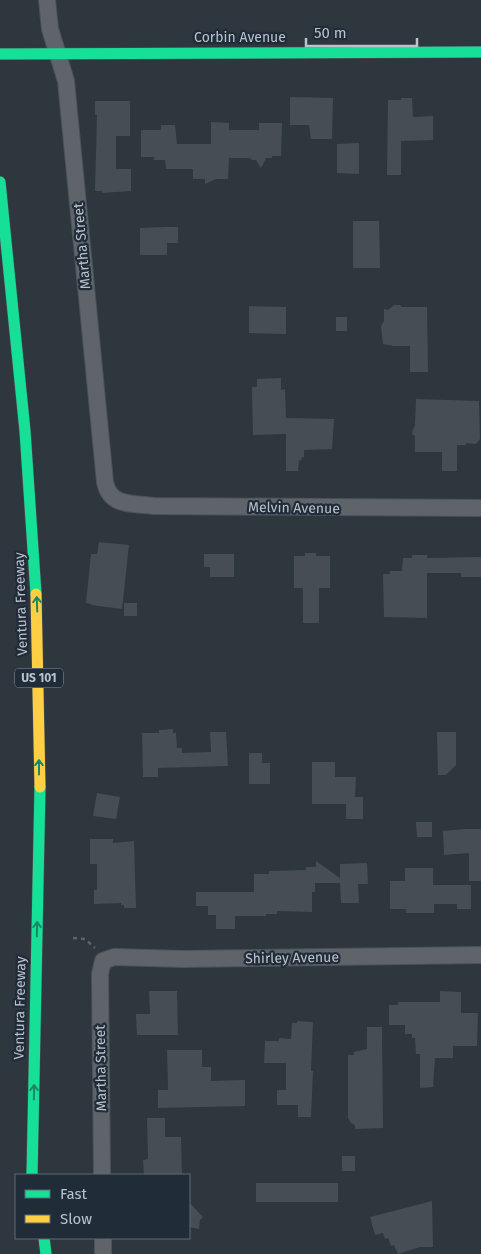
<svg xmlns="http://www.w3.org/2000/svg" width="481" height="1254" viewBox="0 0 481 1254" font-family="'Fira Sans',sans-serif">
	<rect width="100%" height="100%" fill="#2e363e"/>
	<g fill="#474d54">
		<polygon points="290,97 333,98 332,139 311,139 309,125 290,125"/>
		<polygon points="401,98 412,98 413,117 433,116 433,140 401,141 401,175 387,175 388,100 401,100"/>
		<polygon points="95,101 130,101 130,136 116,136 116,169 131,169 131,191 102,193 102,191 95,191 97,115 95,115"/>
		<polygon points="211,122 229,123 229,130 259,130 259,123 282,123 281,156 272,156 272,158 266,158 261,168 256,160 252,160 250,158 229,158 228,179 216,179 205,184 205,179 193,179 193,169 166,169 165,160 154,160 154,157 141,157 141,130 161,130 161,125 175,125 177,144 211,144"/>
		<polygon points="359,143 359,174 337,173 337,144"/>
		<polygon points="353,221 379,221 380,268 353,268"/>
		<polygon points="165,227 178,227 178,243 167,243 167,255 140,255 140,228"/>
		<polygon points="394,305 400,305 402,307 427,307 428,372 410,372 410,346 393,346 383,344 381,326 384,321 384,309 388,310"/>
		<polygon points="249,306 286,307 286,334 249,333"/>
		<rect x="336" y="317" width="11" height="14"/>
		<polygon points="281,378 281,390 285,389 286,418 334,419 332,449 304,450 304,457 302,457 301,461 299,460 298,471 286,471 286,434 253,435 252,387 257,387 257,379"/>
		<polygon points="416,399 479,401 480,439 476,444 466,443 466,445 457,445 457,471 442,471 442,452 415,452 415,436 412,434 413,429 415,426"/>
		<polygon points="99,542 129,545 122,609 91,605 92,604 86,603 91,554 97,554"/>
		<polygon points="305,553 316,553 316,556 330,556 330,588 319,588 319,623 303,623 303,588 294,588 294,556 305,556"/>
		<polygon points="204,554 234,554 234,577 210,577 210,567 204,567"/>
		<polygon points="412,555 427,555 427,558 481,557 481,577 461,577 461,573 427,573 427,618 384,617 383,574 390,574 390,571 402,571 403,558 412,558"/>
		<rect x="124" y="603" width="13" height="13"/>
		<polygon points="173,729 173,733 176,733 177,748 182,748 182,753 211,752 210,732 226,732 228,766 158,768 158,777 143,777 142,733 159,733 159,730"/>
		<polygon points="437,732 456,732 456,765 446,775 438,775"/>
		<polygon points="249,753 262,753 262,763 270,763 270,784 249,784"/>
		<polygon points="312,762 335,762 335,777 356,777 355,797 363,797 363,819 346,819 346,804 312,804"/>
		<polygon points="97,793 120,797 116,819 93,816"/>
		<polygon points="416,822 432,822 432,837 417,837"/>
		<polygon points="464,829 481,829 481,881 469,881 469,853 444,855 443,831"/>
		<polygon points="90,839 113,839 113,843 134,841 136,908 124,908 124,905 121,905 121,903 94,904 94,890 97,890 97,864 90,864"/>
		<polygon points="316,861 340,878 340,864 367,863 368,884 358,884 359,903 341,903 340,883 315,883 315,892 312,892 312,912 277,911 277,914 266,914 266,916 235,916 235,929 216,929 216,915 208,915 208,906 196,906 196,892 254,892 254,874 269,874 269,871 306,870 306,867 316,867"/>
		<polygon points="405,868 433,868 433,885 471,885 471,909 457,909 457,904 434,904 434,913 406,913 406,909 390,909 390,881 405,881"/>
		<polygon points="149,991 177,991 178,1035 137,1035 136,1014 150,1014"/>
		<polygon points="440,991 461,992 461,1013 478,1013 477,1046 453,1046 453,1058 435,1058 433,1087 420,1088 420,1054 416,1054 415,1038 412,1038 412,1034 405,1034 405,1025 389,1025 389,1005 398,1005 398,1002 440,1002"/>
		<polygon points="297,1021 313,1022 311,1071 313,1071 311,1117 298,1117 298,1105 277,1105 277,1090 286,1090 286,1063 264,1063 265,1041 279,1041 279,1038 291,1039 292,1023 297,1023"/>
		<polygon points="367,1027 382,1027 383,1128 355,1129 355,1125 351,1123 348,1118 348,1055 354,1055 354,1052 367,1049"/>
		<polygon points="167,1050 202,1050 202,1067 211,1067 211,1081 245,1080 245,1106 158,1108 158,1090 168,1090"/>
		<polygon points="147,1118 165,1118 165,1137 181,1137 182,1175 144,1175 143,1160 148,1159"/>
		<rect x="342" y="1156" width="13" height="15"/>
		<rect x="256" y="1183" width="82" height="19"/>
		<polygon points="432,1201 433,1247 420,1247 398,1254 394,1245 391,1246 388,1238 385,1239 383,1233 375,1235 370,1217"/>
		<polygon points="189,1202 203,1217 200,1220 199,1229 189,1227"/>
	</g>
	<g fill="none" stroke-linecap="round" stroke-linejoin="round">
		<defs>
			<g id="street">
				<path d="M47,0L50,29L66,81L105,482C110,507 132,503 153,506L481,508"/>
				<polyline points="102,1175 100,974 103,961 114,957 184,959 481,955"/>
				<polyline points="103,1238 103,1254"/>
			</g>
			<g id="fast">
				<polyline points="0,54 481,52"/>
				<polyline points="0,182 25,431 36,594"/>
				<polyline points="32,1175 40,787"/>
				<polyline points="44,1238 46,1254"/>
			</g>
			<polyline id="slow" points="36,594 40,787"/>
		</defs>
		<use href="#street" stroke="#4d5258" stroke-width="18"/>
		<use href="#fast" stroke="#4d5258" stroke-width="12"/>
		<use href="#slow" stroke="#4d5258" stroke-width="12"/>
		<polyline stroke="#5c6368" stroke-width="2.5" stroke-dasharray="4 4" stroke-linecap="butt" points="73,938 85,939 95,948"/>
		<use href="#street" stroke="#5f646b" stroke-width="16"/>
		<use href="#fast" stroke="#16e098" stroke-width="11"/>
		<use href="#slow" stroke="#ffcf43" stroke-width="11"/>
	</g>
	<defs><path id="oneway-shaft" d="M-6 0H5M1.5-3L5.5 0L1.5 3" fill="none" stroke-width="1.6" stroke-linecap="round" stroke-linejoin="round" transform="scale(1.25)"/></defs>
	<g stroke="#1c8668">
		<use href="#oneway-shaft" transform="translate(37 604) rotate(-92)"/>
		<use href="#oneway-shaft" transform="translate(39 767) rotate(-90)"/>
		<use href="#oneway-shaft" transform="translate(37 929) rotate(-89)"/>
		<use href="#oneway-shaft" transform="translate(34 1092) rotate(-89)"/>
	</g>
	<g text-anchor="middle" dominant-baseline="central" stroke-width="4.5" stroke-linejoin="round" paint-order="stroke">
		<rect fill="#212c39" stroke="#8c95a1" stroke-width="1" x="15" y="668.5" width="48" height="19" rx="4"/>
		<g font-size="12" font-weight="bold" fill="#bac2cd">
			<text x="39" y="678">US 101</text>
		</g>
		<g font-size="14" fill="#bac2cd" stroke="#212c39">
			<text x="240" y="37">Corbin Avenue</text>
			<text transform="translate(82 246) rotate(-95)">Martha Street</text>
			<text transform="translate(294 508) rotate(1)">Melvin Avenue</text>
			<text transform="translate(21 604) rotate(-92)">Ventura Freeway</text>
			<text transform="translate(292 958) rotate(-1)">Shirley Avenue</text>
			<text transform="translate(20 1008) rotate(-89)">Ventura Freeway</text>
			<text transform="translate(101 1068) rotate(-91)">Martha Street</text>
		</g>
	</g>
	<rect x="15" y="1174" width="175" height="65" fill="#212c39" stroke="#5e6874"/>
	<rect x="25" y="1190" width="25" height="8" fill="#16e098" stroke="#5e6874"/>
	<text x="60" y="1199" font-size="15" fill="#bac2cd">Fast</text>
	<rect x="25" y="1215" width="25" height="8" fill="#ffcf43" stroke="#5e6874"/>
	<text x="60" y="1224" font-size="15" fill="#bac2cd">Slow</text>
	<path d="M306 38v8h111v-8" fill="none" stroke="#bac2cd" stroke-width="2.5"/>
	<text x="314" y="38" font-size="15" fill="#bac2cd" stroke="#212c39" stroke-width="4" paint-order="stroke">50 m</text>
</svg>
